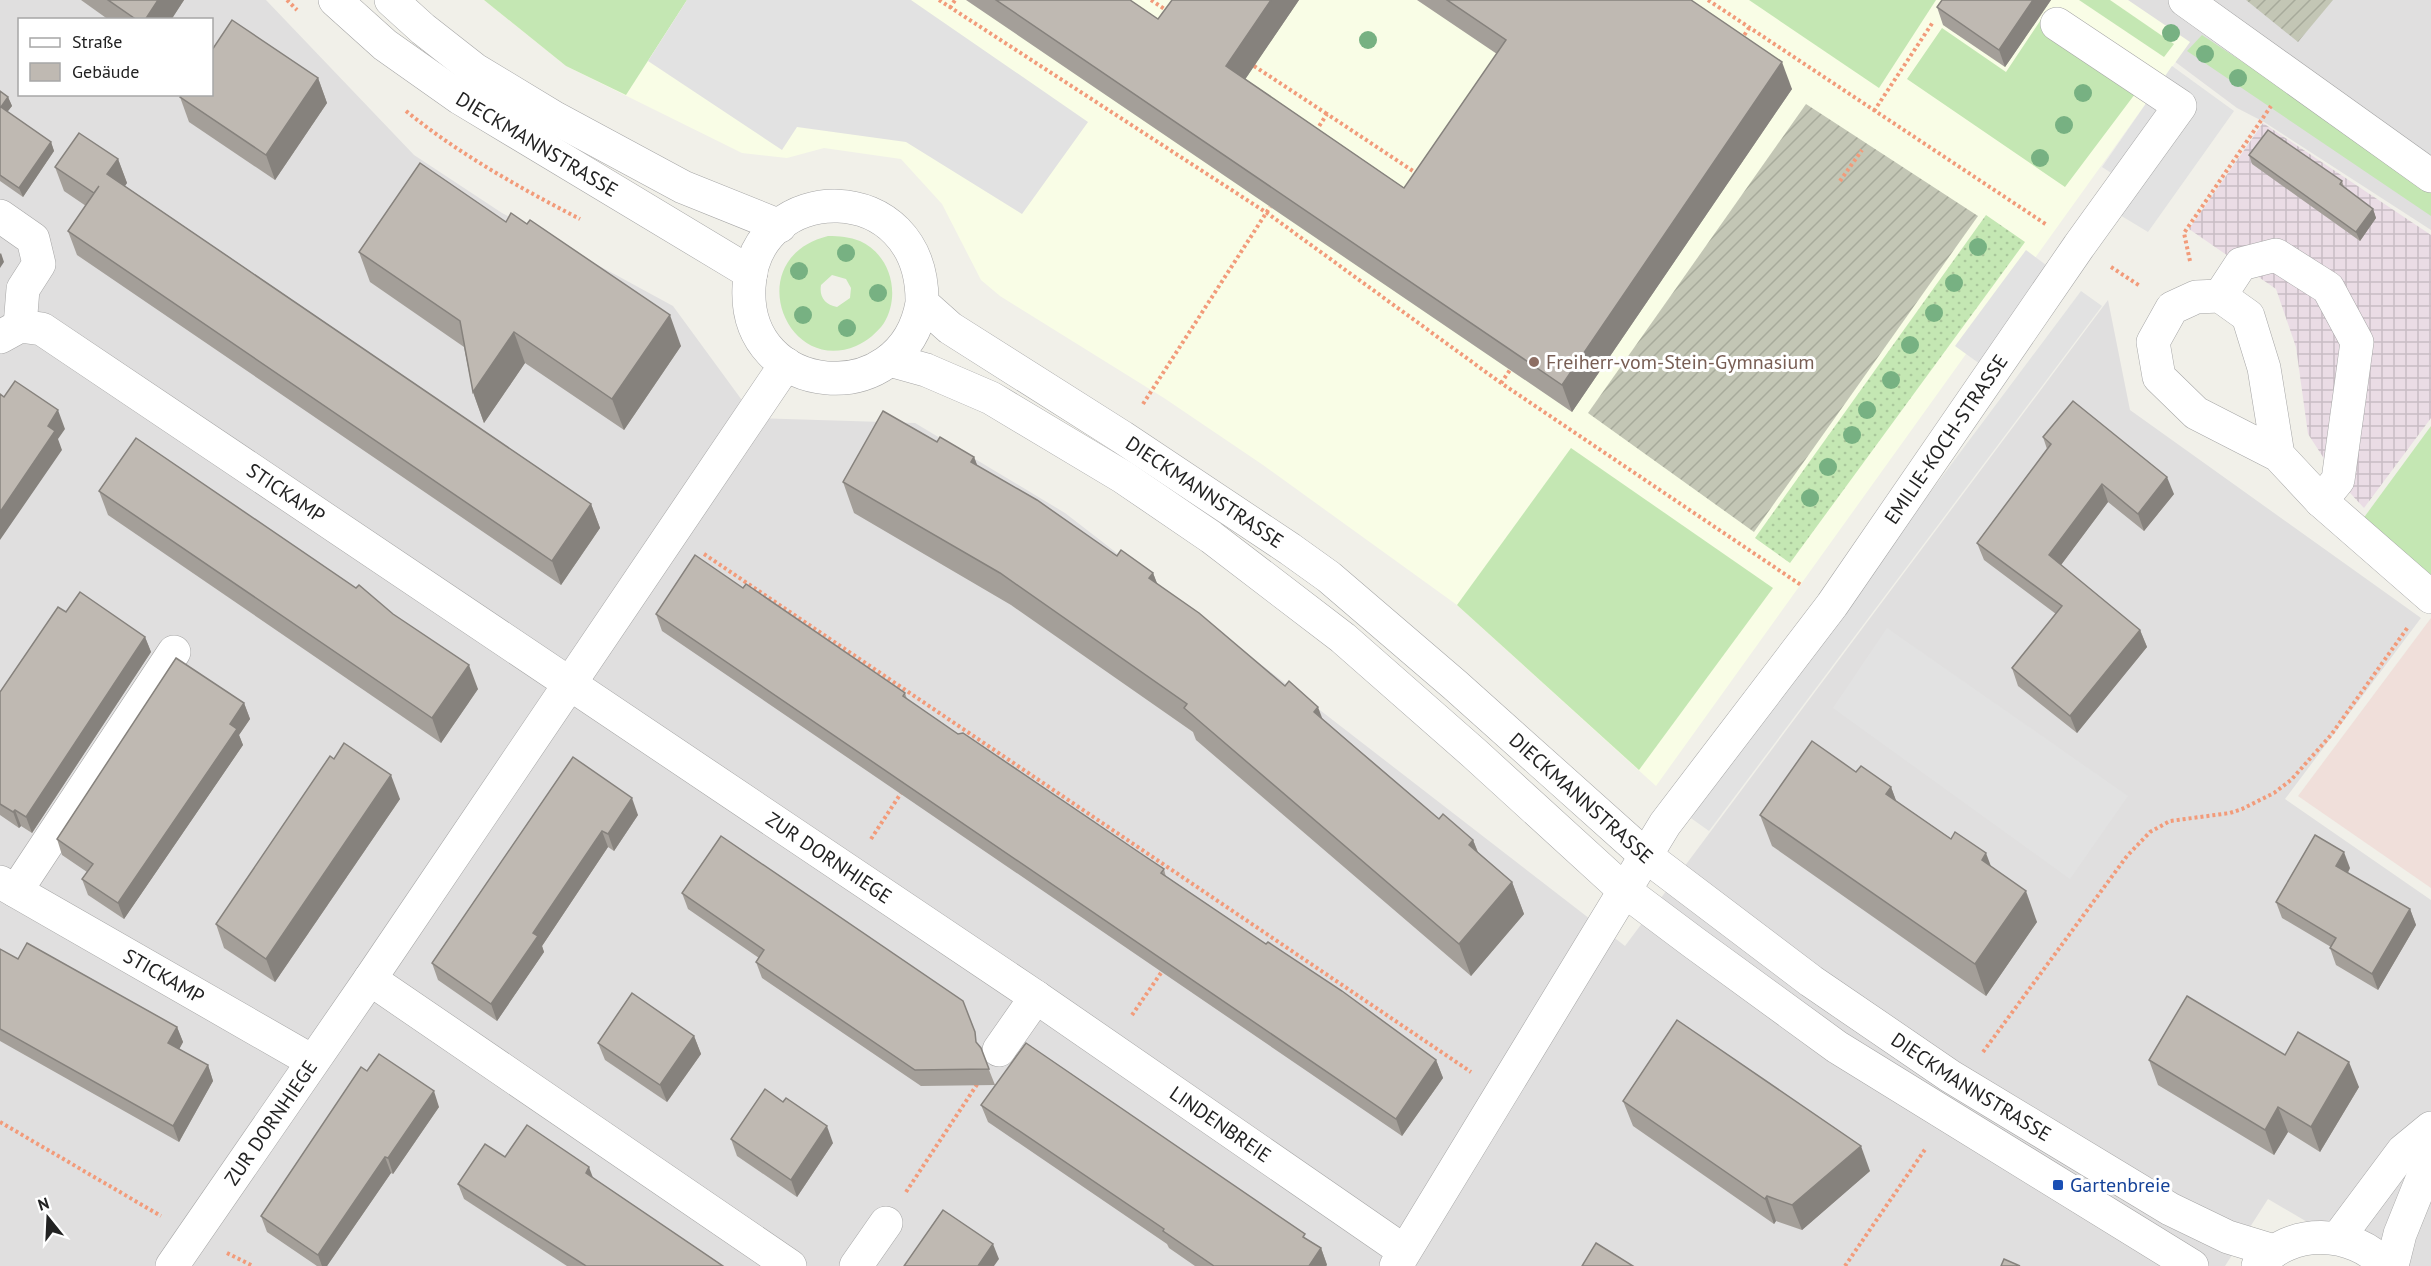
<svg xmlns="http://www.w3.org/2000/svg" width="2431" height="1266" viewBox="0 0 2431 1266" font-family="'PT Sans',sans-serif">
	<defs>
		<pattern id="industrial-grid" width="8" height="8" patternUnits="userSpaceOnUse" patternTransform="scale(1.5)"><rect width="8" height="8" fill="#eadce5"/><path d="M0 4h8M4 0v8" fill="none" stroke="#c8bcc4"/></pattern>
		<pattern id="construction-furrows" width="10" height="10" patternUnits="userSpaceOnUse" patternTransform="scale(1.5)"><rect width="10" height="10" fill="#c3c6b5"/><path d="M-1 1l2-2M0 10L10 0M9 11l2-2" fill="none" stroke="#a7aa9b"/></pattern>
		<pattern id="garden-dots" width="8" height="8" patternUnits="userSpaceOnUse" patternTransform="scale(1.5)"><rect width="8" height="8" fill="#c4e7b3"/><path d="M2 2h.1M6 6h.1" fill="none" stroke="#a8c69a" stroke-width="1.8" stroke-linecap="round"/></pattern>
	</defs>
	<rect width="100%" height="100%" fill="#f1f0e9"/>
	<g fill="#e0dfdf" fill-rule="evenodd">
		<path d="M0,0H266L414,155L502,213L673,306L755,418L915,423L1065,513L1625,946L2108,300L2130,410L2421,618L2285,799L2431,900V1266H2382L2268,1199L2225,1266H0ZM20,20H212V94H20Z"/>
		<polygon points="2117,0 2431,0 2431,230 2264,122 2237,108 2170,58"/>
	</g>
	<polygon fill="#f0dfda" points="2431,618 2431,888 2298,796"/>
	<polygon fill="url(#industrial-grid)" points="2263,123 2431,235 2431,418 2364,508 2338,480 2308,434 2296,347 2276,289 2189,229"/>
	<polygon fill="#f9fde6" points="484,0 2128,0 2190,42 1656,786 1457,605 1263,465 1164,398 1000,296 981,280 942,204 901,159 824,148 787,158 742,153 566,66"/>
	<g fill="url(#construction-furrows)">
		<polygon points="2246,0 2333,0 2298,42"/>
		<polygon points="1806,104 1978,216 1754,532 1588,413"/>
	</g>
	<g fill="#c4e7b3" fill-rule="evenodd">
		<polygon points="484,0 687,0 626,95 566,66"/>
		<polygon points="1749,0 1936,0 1879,88"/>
		<polygon points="2079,0 2110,0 2174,44 2164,57"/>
		<polygon points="2044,15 2144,82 2065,187 1907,79 1942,28 2006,72"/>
		<polygon points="2202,35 2431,187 2431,216 2187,51"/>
		<path d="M828,236C839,236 850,237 860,241C891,255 901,295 884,323C877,333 867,341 856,346C785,376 740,258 828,236ZM832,275L846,279L851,288L850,298L837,307C825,305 819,297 821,285Z"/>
		<polygon points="2431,426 2431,585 2357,527"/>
		<polygon points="1571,448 1773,588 1639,770 1457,605"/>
	</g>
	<polygon fill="url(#garden-dots)" points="1986,215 2025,242 1790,563 1755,538"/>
	<g fill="#e2e2e2">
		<polygon points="687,0 911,0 1088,122 1022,214 906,142 797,127 782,150 648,61"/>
		<polygon points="2172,66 2234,111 2148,232 2100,203 2119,178 2102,167"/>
		<polygon points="2026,250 2050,268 1980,364 1955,346"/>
		<polygon points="2081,291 2102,306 1709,831 1688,816"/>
		<polygon points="1887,628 2128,796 2070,879 1833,708"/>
	</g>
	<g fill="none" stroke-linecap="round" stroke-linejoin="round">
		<defs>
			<g id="minor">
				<path id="s1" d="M335,0L385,45L460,98L751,273"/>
				<polyline points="391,0 423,29 474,69 555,118 683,187 780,226"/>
				<polyline points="2185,0 2431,176"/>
				<polyline points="0,216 33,239 39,264 23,289 20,326"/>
				<polyline points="2220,296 2241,264 2276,255 2328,288 2357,342 2338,480 2321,501"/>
				<path id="s2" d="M922,303C903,413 743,398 749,287C754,178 924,175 922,303L950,328L1122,437L1290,549L1329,577L1455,685L1646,856L1811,981L1950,1076L2170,1209L2228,1237L2274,1251"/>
				<path id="s3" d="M0,337L20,326L42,329L1036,997L999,1050"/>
				<polyline points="890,360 926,370 991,398 1123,477 1211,537 1343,638 1475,754 1625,891 1693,942 1837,1047 2192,1266"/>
				<polyline points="2278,455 2264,368 2248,316 2220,296 2196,297 2172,308 2153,342 2159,377 2196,413 2278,455 2321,501 2431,597"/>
				<path id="s4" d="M0,882L312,1061"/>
				<polyline points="16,891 174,652"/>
				<polyline points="370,979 790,1266"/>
				<path id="s5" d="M1036,997L1404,1251"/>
				<polyline points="2338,1238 2403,1151 2431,1128"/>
				<path id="s6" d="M172,1266L370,979L786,364"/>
				<polyline points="856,1266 886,1223"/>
				<path id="s7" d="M1396,1266L1665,824L1832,605L2079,246L2180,106L2057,24"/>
				<path d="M2258,1266C2290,1227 2353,1229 2386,1266"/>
				<polyline points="2392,1266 2400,1234 2431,1157"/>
			</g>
		</defs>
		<use href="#minor" stroke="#a6a6a6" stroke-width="34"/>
		<g stroke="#f29b7a" stroke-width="4" stroke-dasharray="3 3" stroke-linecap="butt">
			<polyline points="287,0 297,10"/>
			<polyline points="939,0 1267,213 1501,383 1801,585"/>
			<polyline points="1151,0 1169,12"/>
			<polyline points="1708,0 2047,225"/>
			<polyline points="950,8 955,0"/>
			<polyline points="1741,40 1749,28"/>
			<polyline points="1254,66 1327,114"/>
			<path d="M406,111C459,154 520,188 580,219"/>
			<polyline points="1874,111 1933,22"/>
			<polyline points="1316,131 1327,114 1419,175"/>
			<polyline points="1840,181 1862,150"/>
			<polyline points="2190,261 2184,233 2271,106"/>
			<polyline points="2111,267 2140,286"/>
			<polyline points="1501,383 1510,370"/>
			<polyline points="1143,404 1270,207"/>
			<polyline points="704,554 1471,1072"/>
			<polyline points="871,839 903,790"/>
			<polyline points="1132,1015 1163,970"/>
			<polyline points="1983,1052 2127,856 2150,832 2170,821 2230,813 2242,809 2274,793 2291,780 2331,735 2408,627"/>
			<polyline points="0,1122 161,1216"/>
			<polyline points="906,1192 978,1083"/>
			<polyline points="227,1253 253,1266"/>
			<polyline points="1845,1266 1926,1148"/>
		</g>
		<use href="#minor" stroke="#fff" stroke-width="33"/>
	</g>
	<g fill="#77b182">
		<circle cx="2171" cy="33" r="9"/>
		<circle cx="1368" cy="40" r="9"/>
		<circle cx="2205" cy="54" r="9"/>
		<circle cx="2238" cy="78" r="9"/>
		<circle cx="2083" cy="93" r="9"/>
		<circle cx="2064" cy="125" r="9"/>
		<circle cx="2040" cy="158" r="9"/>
		<circle cx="1978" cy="247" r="9"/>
		<circle cx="846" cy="253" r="9"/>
		<circle cx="799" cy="271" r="9"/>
		<circle cx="1954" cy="283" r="9"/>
		<circle cx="878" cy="293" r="9"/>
		<circle cx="1934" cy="313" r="9"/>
		<circle cx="803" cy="315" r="9"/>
		<circle cx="847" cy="328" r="9"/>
		<circle cx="1910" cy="345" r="9"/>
		<circle cx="1891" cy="380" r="9"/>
		<circle cx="1867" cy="410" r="9"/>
		<circle cx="1852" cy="435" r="9"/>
		<circle cx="1828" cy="467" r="9"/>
		<circle cx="1810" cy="498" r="9"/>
	</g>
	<g fill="#a49f99">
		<polygon points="81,0 184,0 171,20 109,20"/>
		<polygon points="966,0 1130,0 1158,19 1172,0 1299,0 1245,79 1404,188 1497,54 1417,0 1691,0 1792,89 1572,412"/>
		<polygon points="1942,0 2051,0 2005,67 1943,25 1937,7"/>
		<polygon points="318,78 327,103 275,180 189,122 180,97"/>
		<polygon points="0,91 8,97 12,106 7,112 51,142 54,151 23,197 0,181"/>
		<polygon points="2249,155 2342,181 2344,187 2373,209 2376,218 2360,241 2252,164"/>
		<polygon points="118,159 127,183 125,186 591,504 600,528 561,585 77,255 68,231 86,206 64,191 55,167"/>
		<polygon points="506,222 681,346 624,430 525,363 484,423 473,392 464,347 370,282 359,252"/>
		<polygon points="2043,437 2174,494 2144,531 2108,502 2061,565 2140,630 2147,647 2077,733 2018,686 2012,668 2056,614 1984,560 1977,543 2047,449"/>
		<polygon points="937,442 974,457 977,465 1117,556 1153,573 1157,583 1323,719 1439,819 1473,840 1478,852 1512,882 1524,914 1471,976 1196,740 1193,732 1011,605 854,513 843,482"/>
		<polygon points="99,491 478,689 441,743 108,515"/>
		<polygon points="743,588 905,693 907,699 958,734 1164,869 1166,877 1436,1060 1443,1078 1402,1136 662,631 656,614"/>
		<polygon points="66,612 145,637 151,652 32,833 21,826 19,828 0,815 0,692"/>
		<polygon points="244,703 250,719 239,735 243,745 124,919 88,895 82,879 87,872 62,855 57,839"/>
		<polygon points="573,757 638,815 614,851 608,847 542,946 544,952 497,1021 438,980 432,963"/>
		<polygon points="334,759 400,799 275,982 224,948 216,924"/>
		<polygon points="1856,772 1891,787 1896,801 1991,866 2037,922 1986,996 1772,846 1760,815"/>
		<polygon points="2350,868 2348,873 2410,909 2416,925 2378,990 2336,965 2330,948 2331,947 2282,918 2276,902"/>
		<polygon points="682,893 980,1047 995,1085 921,1086 762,978 756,962 759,958 688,909"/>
		<polygon points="0,949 18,959 177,1027 183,1042 179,1049 208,1065 213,1081 179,1142 0,1041"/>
		<polygon points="694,1036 701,1054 667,1102 605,1060 598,1043"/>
		<polygon points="2285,1055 2359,1087 2320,1152 2288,1132 2274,1155 2158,1085 2149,1060"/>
		<polygon points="367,1071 439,1107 393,1174 391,1173 327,1266 317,1266 267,1232 261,1216"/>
		<polygon points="1623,1101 1870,1171 1802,1230 1776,1221 1774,1224 1633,1126"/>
		<polygon points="981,1105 1307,1239 1321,1248 1327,1265 1326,1266 1195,1266 1169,1248 1167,1244 988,1122"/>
		<polygon points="731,1139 833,1143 797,1197 737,1156"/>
		<polygon points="505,1157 593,1178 723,1266 567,1266 464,1199 458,1184"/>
	</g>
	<g fill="#86827d">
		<polygon points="158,0 184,0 171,20 145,20"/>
		<polygon points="1271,0 1299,0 1236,93 1226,66"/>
		<polygon points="2033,0 2051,0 2005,67 1999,50"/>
		<polygon points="1782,62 1792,89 1572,412 1562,385"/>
		<polygon points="318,78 327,103 275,180 266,155"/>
		<polygon points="8,97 12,106 4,116 1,107"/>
		<polygon points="51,142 54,151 23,197 19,188"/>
		<polygon points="118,159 127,183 116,198 107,174"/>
		<polygon points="2373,209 2376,218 2360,241 2356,232"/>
		<polygon points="1,253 4,262 0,268 0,254"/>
		<polygon points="670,315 681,346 624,430 612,399"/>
		<polygon points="514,332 525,363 484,423 473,392"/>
		<polygon points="58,410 65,429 58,439 62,450 0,540 0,512 48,426"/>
		<polygon points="974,457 986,488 971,462"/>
		<polygon points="2167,477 2174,494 2144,531 2138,514"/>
		<polygon points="2102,484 2108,502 2055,573 2049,555"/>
		<polygon points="591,504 600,528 561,585 552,561"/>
		<polygon points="1153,573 1165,605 1149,578"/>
		<polygon points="2140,630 2147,647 2077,733 2070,716"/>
		<polygon points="145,637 151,652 32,833 26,817"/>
		<polygon points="469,665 478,689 441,743 432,718"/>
		<polygon points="244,703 250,719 239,735 243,745 124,919 118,903 230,724"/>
		<polygon points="1318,707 1330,739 1314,712"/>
		<polygon points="391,775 400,799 275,982 266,959"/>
		<polygon points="1891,787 1903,819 1886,794"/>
		<polygon points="632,798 638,815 614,851 608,834"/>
		<polygon points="15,810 21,826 19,828 13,812"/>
		<polygon points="602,831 608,847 542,946 544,952 497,1021 491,1004 533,933"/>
		<polygon points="1473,840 1485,871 1469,845"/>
		<polygon points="2344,852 2350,868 2342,882 2336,866"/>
		<polygon points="1986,853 1998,885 1982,860"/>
		<polygon points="1512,882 1524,914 1471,976 1459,944"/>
		<polygon points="2026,891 2037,922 1986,996 1975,964"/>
		<polygon points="2410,909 2416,925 2378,990 2372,974"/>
		<polygon points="177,1027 183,1042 174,1059 168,1043"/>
		<polygon points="694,1036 701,1054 667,1102 660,1085"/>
		<polygon points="1436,1060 1443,1078 1402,1136 1396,1119"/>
		<polygon points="2349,1062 2359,1087 2320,1152 2311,1127"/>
		<polygon points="208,1065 213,1081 179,1142 173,1126"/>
		<polygon points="434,1091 439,1107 393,1174 388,1158"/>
		<polygon points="2278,1107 2288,1132 2274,1155 2265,1130"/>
		<polygon points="827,1126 833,1143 797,1197 791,1180"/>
		<polygon points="1861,1146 1870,1171 1802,1230 1792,1205"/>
		<polygon points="385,1157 391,1173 327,1266 322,1266 318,1255"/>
		<polygon points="589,1167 595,1183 586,1173"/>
		<polygon points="1767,1196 1776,1221 1774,1224 1765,1199"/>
		<polygon points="993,1244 999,1259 994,1266 978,1266"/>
		<polygon points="1321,1248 1327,1265 1326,1266 1309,1266"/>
	</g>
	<g fill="#bfb9b2" stroke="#86827d" stroke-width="1.5">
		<polygon points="108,0 158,0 145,20 137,20"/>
		<polygon points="996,0 1130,0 1158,19 1172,0 1271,0 1226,66 1404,188 1506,40 1447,0 1691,0 1782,62 1562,385"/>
		<polygon points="1942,0 2033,0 1999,50 1937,7"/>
		<polygon points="232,20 318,78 266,155 180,97 182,94 212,94 212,50"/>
		<polygon points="0,91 8,97 1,107 51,142 19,188 0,175"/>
		<polygon points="2268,130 2342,181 2340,184 2373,209 2356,232 2249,155"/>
		<polygon points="79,133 118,159 107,174 591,504 552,561 68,231 99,186 94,193 55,167"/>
		<polygon points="420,163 506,222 511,213 527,224 530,220 670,315 612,399 514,332 473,392 460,321 359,252"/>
		<polygon points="15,381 58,410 48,426 55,431 0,512 0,394 4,397"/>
		<polygon points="2073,401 2167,477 2138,514 2102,484 2049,555 2140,630 2070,716 2012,668 2062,606 1977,543 2051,444 2043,437"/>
		<polygon points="883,411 937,442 940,437 974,457 971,462 1037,500 1117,556 1121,550 1153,573 1149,578 1199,613 1285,686 1289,681 1318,707 1314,712 1357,749 1439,819 1443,814 1473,840 1469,845 1512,882 1459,944 1184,708 1187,704 1000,573 843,482"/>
		<polygon points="136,438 356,588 359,585 393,614 469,665 432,718 99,491"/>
		<polygon points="695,555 743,588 746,584 905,693 903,696 958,734 963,733 1146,857 1164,869 1161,873 1266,944 1268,942 1342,991 1436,1060 1396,1119 656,614"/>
		<polygon points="80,592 145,637 26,817 15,810 13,812 0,804 0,692 58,607 66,612"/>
		<polygon points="176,658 244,703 230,724 237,729 118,903 82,879 93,864 57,839"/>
		<polygon points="1812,741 1856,772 1861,766 1891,787 1886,794 1951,839 1955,832 1986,853 1982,860 2026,891 1975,964 1760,815"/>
		<polygon points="344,743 391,775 266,959 216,924 330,756 334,759"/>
		<polygon points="573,757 632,798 608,834 602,831 533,933 538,936 491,1004 432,963"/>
		<polygon points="2315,835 2344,852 2336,866 2410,909 2372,974 2330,948 2336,938 2276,902"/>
		<polygon points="721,836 963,1001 975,1032 976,1042 981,1048 989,1069 915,1070 756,962 764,950 682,893"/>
		<polygon points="27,943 177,1027 168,1043 208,1065 173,1126 0,1029 0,949 18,959"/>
		<polygon points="632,993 694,1036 660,1085 598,1043"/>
		<polygon points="2187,996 2285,1055 2298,1032 2349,1062 2311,1127 2278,1107 2265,1130 2149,1060"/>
		<polygon points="1677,1020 1861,1146 1792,1205 1767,1196 1765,1199 1623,1101"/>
		<polygon points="1026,1043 1305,1234 1303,1237 1321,1248 1309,1266 1214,1266 1163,1231 1164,1229 981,1105"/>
		<polygon points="379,1054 434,1091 388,1158 385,1157 318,1255 261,1216 361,1067 367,1071"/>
		<polygon points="765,1089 783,1102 786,1098 827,1126 791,1180 731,1139"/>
		<polygon points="527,1125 589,1167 586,1173 723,1266 586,1266 458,1184 485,1144 505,1157"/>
		<polygon points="943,1210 993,1244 978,1266 904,1266"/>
		<polygon points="1596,1243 1633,1266 1582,1266"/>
		<polygon points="2004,1259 2020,1266 2001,1266"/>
	</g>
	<circle fill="#8d6e63" stroke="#fff" stroke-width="2" cx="1534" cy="362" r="6"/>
	<rect fill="#1a4fb4" stroke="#fff" stroke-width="2" x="2052" y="1179" width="12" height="12" rx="3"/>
	<g text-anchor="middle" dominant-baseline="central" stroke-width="6" stroke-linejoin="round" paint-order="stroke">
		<g font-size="20" fill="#222" stroke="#fff">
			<text stroke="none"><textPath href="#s1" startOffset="249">DIECKMANNSTRASSE</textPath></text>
			<text stroke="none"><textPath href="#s7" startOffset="994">EMILIE-KOCH-STRASSE</textPath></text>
			<text stroke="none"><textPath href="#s3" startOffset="339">STICKAMP</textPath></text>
			<text stroke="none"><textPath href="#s2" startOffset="885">DIECKMANNSTRASSE</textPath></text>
			<text stroke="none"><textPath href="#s2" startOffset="1371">DIECKMANNSTRASSE</textPath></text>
			<text stroke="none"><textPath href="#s3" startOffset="993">ZUR DORNHIEGE</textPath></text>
			<text stroke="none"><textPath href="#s4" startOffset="189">STICKAMP</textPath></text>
			<text stroke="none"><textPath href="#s2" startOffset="1857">DIECKMANNSTRASSE</textPath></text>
			<text stroke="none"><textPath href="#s6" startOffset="174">ZUR DORNHIEGE</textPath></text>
			<text stroke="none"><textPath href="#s5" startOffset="224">LINDENBREIE</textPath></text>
		</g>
		<g font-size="20" fill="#785e54" stroke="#fff" text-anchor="start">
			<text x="1546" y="362">Freiherr-vom-Stein-Gymnasium</text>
		</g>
		<g font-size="20" fill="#164399" stroke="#fff" text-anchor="start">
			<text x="2070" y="1185">Gartenbreie</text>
		</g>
	</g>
	<rect x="18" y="18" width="195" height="78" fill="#ffffff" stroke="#a7a7a7" stroke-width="1.5"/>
	<rect x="30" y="38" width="30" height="9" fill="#ffffff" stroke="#a7a7a7" stroke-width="1.5"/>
	<text x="72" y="48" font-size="18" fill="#222222">Straße</text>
	<rect x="30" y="63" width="30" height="18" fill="#bfb9b2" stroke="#a7a7a7" stroke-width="1.5"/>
	<text x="72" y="78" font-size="18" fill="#222222">Gebäude</text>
	<g transform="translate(48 1218) rotate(342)" stroke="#ffffff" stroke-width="4.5" paint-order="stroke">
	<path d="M0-4.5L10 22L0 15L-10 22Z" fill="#222222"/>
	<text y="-9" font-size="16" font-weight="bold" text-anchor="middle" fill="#222222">N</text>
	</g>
</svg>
